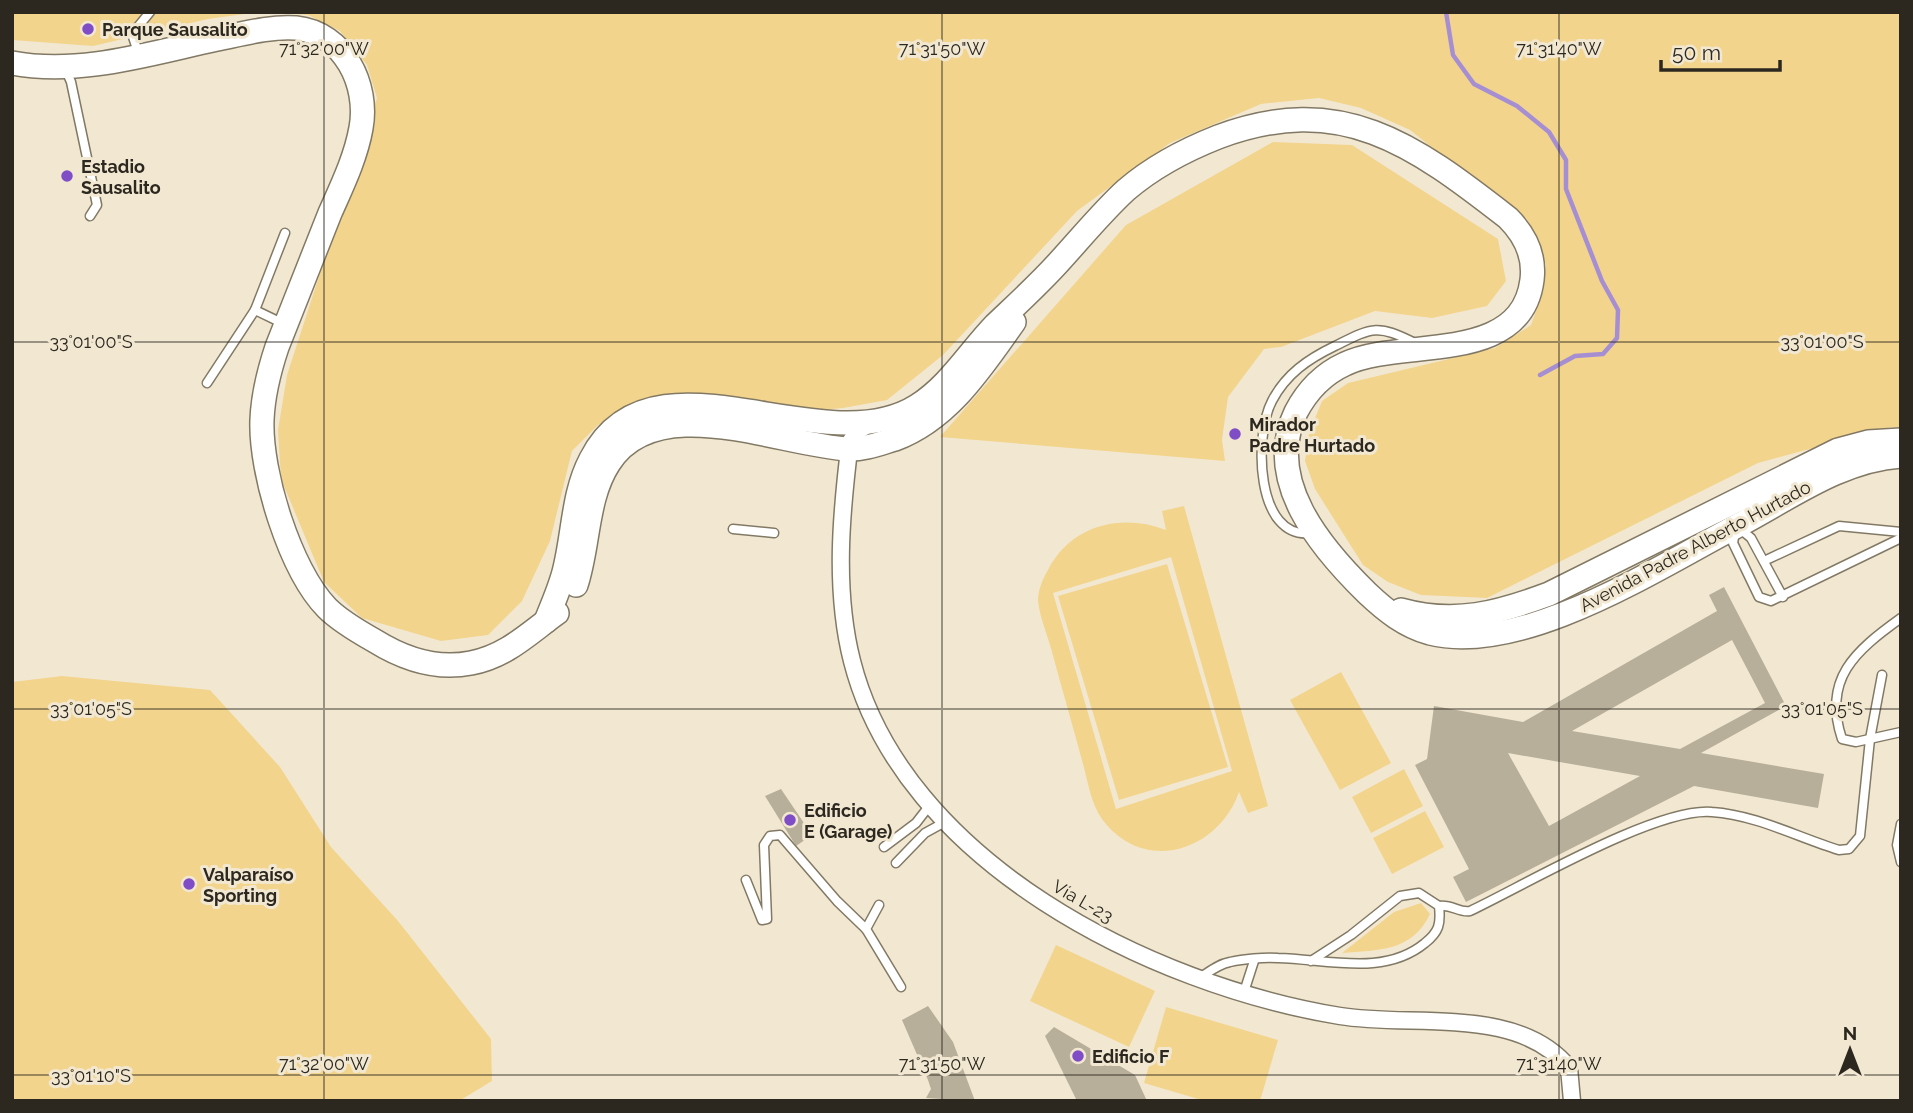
<svg xmlns="http://www.w3.org/2000/svg" width="1913" height="1113" viewBox="0 0 1913 1113" font-family="Raleway,sans-serif">
	<rect width="100%" height="100%" fill="#f2e8d2"/>
	<g fill="#f2d48d" fill-rule="evenodd">
		<polygon points="12,12 260,12 208,19 93,46 12,40"/>
		<polygon points="265,12 1901,12 1901,429 1891,427 1758,463 1487,598 1421,595 1388,582 1363,565 1315,489 1305,461 1309,433 1322,401 1348,383 1495,348 1531,325 1543,291 1546,264 1526,222 1410,130 1361,108 1319,98 1261,104 1170,143 1077,211 943,355 887,400 843,408 790,413 694,394 644,403 598,425 572,451 550,541 522,601 488,635 441,641 362,618 324,582 281,479 278,430 287,375 377,98 367,65 340,31 308,15"/>
		<polygon points="1273,142 1352,145 1498,239 1506,281 1487,306 1432,318 1375,311 1281,347 1264,349 1228,397 1222,440 1225,461 940,437 1126,225"/>
		<path d="M1184,506L1268,806L1248,813L1239,792C1218,852 1143,875 1102,819C1091,804 1088,782 1083,764C1073,727 1062,689 1052,652C1048,636 1039,616 1038,600C1038,590 1043,578 1048,570C1071,525 1121,513 1166,530L1162,511ZM1171,557L1232,771L1116,809L1053,593Z"/>
		<polygon points="1167,564 1228,767 1119,800 1058,596"/>
		<polygon points="1341,672 1391,763 1340,790 1290,700"/>
		<polygon points="62,676 210,690 280,767 331,847 398,921 491,1039 492,1081 459,1101 12,1101 12,682"/>
		<polygon points="1404,769 1423,806 1371,833 1352,797"/>
		<polygon points="1425,811 1444,847 1392,874 1373,838"/>
		<path d="M1421,903L1430,914C1412,952 1378,950 1342,953L1394,912Z"/>
		<polygon points="1056,945 1155,991 1129,1047 1030,1001"/>
		<polygon points="1166,1007 1278,1040 1260,1101 1205,1101 1144,1083"/>
	</g>
	<g fill="none" stroke-linecap="round" stroke-linejoin="round">
		<polyline stroke="#a68ed3" stroke-width="4.5" points="1446,12 1453,55 1474,84 1517,106 1549,132 1566,160 1566,189 1602,281 1618,310 1617,338 1603,354 1575,356 1540,375"/>
	</g>
	<g fill="#b8af9a" fill-rule="evenodd">
		<path d="M1724,587L1786,706L1701,753L1824,774L1818,808L1694,786L1466,902L1453,877L1469,869L1415,765L1427,759L1434,706L1523,722L1717,611L1709,595ZM1732,640L1765,703L1680,749L1572,731ZM1508,753L1640,776L1549,826Z"/>
		<polygon points="781,789 812,835 796,846 765,796"/>
		<polygon points="928,1006 953,1042 975,1101 926,1098 931,1089 928,1080 902,1020"/>
		<polygon points="1054,1027 1135,1075 1147,1101 1077,1101 1045,1036"/>
	</g>
	<g fill="none" stroke-linecap="round" stroke-linejoin="round">
		<defs>
			<g id="lane">
				<polyline points="139,55 132,34 150,12"/>
				<polyline points="65,68 71,82 97,205 90,216"/>
				<polyline points="255,310 285,233"/>
				<polyline points="207,383 255,310 284,324"/>
				<polyline points="1739,528 1751,538 1783,597"/>
				<polyline points="733,529 774,533"/>
				<polyline points="1735,532 1733,543 1759,597 1771,601 1901,538"/>
				<path d="M1312,533C1255,541 1254,435 1272,401C1286,374 1308,359 1335,346C1373,327 1377,324 1415,343"/>
				<polyline points="1764,561 1839,526 1901,532"/>
				<path d="M1901,618C1855,651 1822,679 1842,739L1856,742L1901,732"/>
				<polyline points="1901,824 1897,845 1901,862"/>
				<polyline points="884,847 916,823 930,805"/>
				<polyline points="896,863 925,833 945,822"/>
				<polyline points="746,880 762,920 767,919 764,845 770,836 780,835 837,901 866,929"/>
				<polyline points="879,905 866,929 901,987"/>
				<path d="M1439,906C1452,904 1459,913 1470,911C1525,885 1657,807 1712,812C1756,815 1797,837 1839,850L1849,849L1860,836L1870,739L1882,675"/>
				<path d="M1201,977C1210,971 1219,964 1230,962C1243,959 1264,957 1278,958C1327,959 1384,977 1425,943C1439,932 1441,924 1439,906L1419,893L1400,896L1351,935L1311,961"/>
				<polyline points="1244,992 1254,961"/>
			</g>
			<path id="street" d="M872,422L858,431L850,442C841,514 834,590 852,661C903,862 1151,985 1340,1016C1413,1028 1518,1005 1569,1068L1572,1101"/>
			<g id="secondary">
				<path d="M12,63C80,76 151,53 217,39C242,34 271,26 296,28C344,33 369,85 361,128C356,157 342,186 330,213C312,258 295,302 277,347C269,371 263,394 262,420C260,472 290,570 327,608C340,621 359,632 375,641C404,659 436,670 471,663C507,656 529,633 557,613"/>
				<path d="M576,585C589,546 586,498 609,463C656,389 779,445 848,449C863,450 881,443 895,439C949,419 982,367 1014,322"/>
				<path d="M1401,610C1455,625 1498,613 1549,594L1838,450L1868,442L1901,440"/>
				<path d="M546,621C553,603 561,586 565,568C574,531 573,493 591,459C652,339 822,466 917,406C949,386 969,352 995,325C1016,305 1038,285 1058,263C1080,239 1102,212 1126,190C1154,166 1185,150 1218,137C1341,91 1413,144 1508,218C1525,235 1535,256 1532,280C1521,367 1400,337 1345,364C1323,374 1307,391 1296,412C1263,480 1321,548 1367,593C1386,611 1405,626 1430,633C1522,656 1657,568 1737,526C1789,499 1840,460 1901,456"/>
			</g>
		</defs>
		<use href="#lane" stroke="#827965" stroke-width="11"/>
		<use href="#street" stroke="#827965" stroke-width="19"/>
		<use href="#secondary" stroke="#827965" stroke-width="26"/>
		<use href="#lane" stroke="#fff" stroke-width="8"/>
		<use href="#street" stroke="#fff" stroke-width="16"/>
		<use href="#secondary" stroke="#fff" stroke-width="23"/>
	</g>
	<path fill="none" stroke="#2c2820" stroke-width="2" stroke-opacity="0.45" d="M324,12V1101M942,12V1101M1559,12V1101M12,342H1901M12,709H1901M12,1075H1901"/>
	<g fill="#7f4dc5" stroke="#f2e8d2" stroke-width="2.5">
		<circle cx="88" cy="29" r="7"/>
		<circle cx="67" cy="176" r="7"/>
		<circle cx="1235" cy="434" r="7"/>
		<circle cx="790" cy="820" r="7"/>
		<circle cx="189" cy="884" r="7"/>
		<circle cx="1078" cy="1056" r="7"/>
	</g>
	<g text-anchor="middle" dominant-baseline="central" stroke-width="6" stroke-linejoin="round" paint-order="stroke">
		<g font-size="18" font-weight="bold" fill="#2c2820" stroke="#f2e8d2" text-anchor="start">
			<text x="102" y="29">Parque Sausalito</text>
			<text x="81" y="166">Estadio<tspan x="81" dy="21">Sausalito</tspan></text>
			<text x="1249" y="424">Mirador<tspan x="1249" dy="21">Padre Hurtado</tspan></text>
			<text x="804" y="810">Edificio<tspan x="804" dy="21">E (Garage)</tspan></text>
			<text x="203" y="874">Valparaíso<tspan x="203" dy="21">Sporting</tspan></text>
			<text x="1092" y="1056">Edificio F</text>
		</g>
		<g font-size="18" fill="#2c2820" stroke="#f2e8d2">
			<text transform="translate(1695 546) rotate(-28)">Avenida Padre Alberto Hurtado</text>
			<text transform="translate(1083 901) rotate(30)">Vía L-23</text>
		</g>
	</g>
	<g font-size="18" text-anchor="middle" fill="#2c2820" stroke="#f2e8d2" stroke-width="6" stroke-linejoin="round" paint-order="stroke">
		<text x="324" y="55">71°32'00"W</text>
		<text x="942" y="55">71°31'50"W</text>
		<text x="1559" y="55">71°31'40"W</text>
		<text x="91" y="348">33°01'00"S</text>
		<text x="1822" y="348">33°01'00"S</text>
		<text x="91" y="715">33°01'05"S</text>
		<text x="1822" y="715">33°01'05"S</text>
		<text x="324" y="1070">71°32'00"W</text>
		<text x="942" y="1070">71°31'50"W</text>
		<text x="1559" y="1070">71°31'40"W</text>
		<text x="91" y="1082">33°01'10"S</text>
	</g>
	<rect width="1913" height="1113" fill="none" stroke="#2c2820" stroke-width="28"/>
	<g transform="translate(1850 1050)" stroke="#f2e8d2" stroke-width="5" paint-order="stroke">
	<path d="M0-5L12 26L0 18L-12 26Z" fill="#2c2820"/>
	<text y="-10" font-size="19" font-weight="bold" text-anchor="middle" fill="#2c2820">N</text>
	</g>
	<path d="M1661 60v10h119v-10" fill="none" stroke="#2c2820" stroke-width="3.5"/>
	<text x="1672" y="60" font-size="21" fill="#2c2820" stroke="#f2e8d2" stroke-width="5" paint-order="stroke">50 m</text>
</svg>
